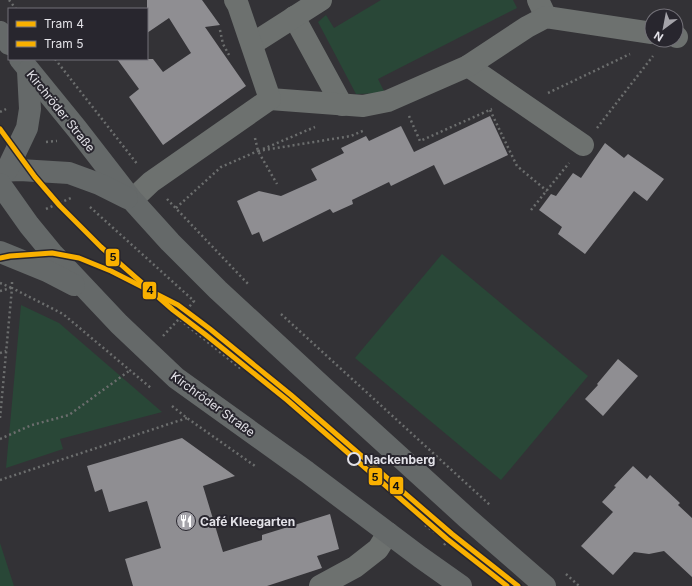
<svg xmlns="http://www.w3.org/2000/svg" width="692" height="586" viewBox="0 0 692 586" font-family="Inter,sans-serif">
	<rect width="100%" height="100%" fill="#333236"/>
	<g fill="#294737">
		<polygon points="381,0 513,0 517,8 378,79 385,93 356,94 318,22 326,15 334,28"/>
		<polygon points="442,254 588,376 501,480 355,358"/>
		<polygon points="21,305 59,323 162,412 60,439 63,449 6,468"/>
		<polygon points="0,543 14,586 0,586"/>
	</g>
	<g fill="#8f8e92">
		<polygon points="147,0 202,0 220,25 205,27 246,86 163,145 129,97 139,89 117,59 153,59 163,72 191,53 169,18 147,33"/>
		<polygon points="490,116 508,155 444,185 434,165 391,186 389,182 352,200 353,204 333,213 330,209 263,242 259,232 252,235 237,201 259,191 281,196 317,180 311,169 344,153 341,148 366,136 369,141 401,126 414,152"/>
		<polygon points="605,143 624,158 628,154 664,179 647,201 634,191 585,254 558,234 562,227 539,210 551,194 556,196 573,173 581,178"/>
		<polygon points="618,359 638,376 603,416 585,399 598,385 597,384"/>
		<polygon points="182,438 235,476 203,486 223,552 262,540 262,535 330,514 339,549 317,556 322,568 267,586 133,586 125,559 161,548 147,501 109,512 102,489 95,492 87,466"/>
		<polygon points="633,466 647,479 650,475 680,503 678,505 692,518 692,577 664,551 649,554 634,552 613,575 581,546 613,512 602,502 616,487 614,486"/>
	</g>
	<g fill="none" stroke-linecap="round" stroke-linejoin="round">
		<g stroke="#6c6e6e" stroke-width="2.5" stroke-dasharray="2 3" stroke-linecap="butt">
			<polyline points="9,0 16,9"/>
			<polyline points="220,30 223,44 229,55"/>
			<polyline points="55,59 138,165"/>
			<polyline points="548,93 630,54"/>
			<polyline points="490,110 517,166 547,191"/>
			<polyline points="0,112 6,109"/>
			<polyline points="409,116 420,141 492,109"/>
			<polyline points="597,128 653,56"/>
			<polyline points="255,138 258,151 277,184"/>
			<polyline points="46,142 57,141"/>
			<polyline points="263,149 315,127"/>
			<polyline points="258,151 351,136 365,130"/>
			<polyline points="167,199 249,285"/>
			<polyline points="90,207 194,301 179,319"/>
			<polyline points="176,208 221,167 258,151"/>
			<polyline points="46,209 71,198"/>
			<polyline points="531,210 569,163"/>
			<polyline points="12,282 12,288 63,314 151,388"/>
			<polyline points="0,283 12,288"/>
			<polyline points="0,291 11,288"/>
			<polyline points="281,314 491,506"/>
			<polyline points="163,336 179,319 241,369"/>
			<polyline points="0,353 6,351"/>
			<polyline points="172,406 187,418 255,466"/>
			<polyline points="0,418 12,288"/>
			<polyline points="0,439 32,425 69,415 129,371"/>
			<polyline points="0,480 187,418"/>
			<polyline points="425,525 447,541"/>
			<polyline points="444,545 452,535"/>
			<polyline points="566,574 579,586"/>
		</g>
		<g stroke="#6d716f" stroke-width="22">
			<polyline points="538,0 546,17"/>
			<polyline points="294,17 342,105"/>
			<polyline points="676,36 677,37"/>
			<polyline points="252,44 321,0"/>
			<polyline points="468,66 583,145"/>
			<polyline points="270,99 363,106 388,101 468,66 527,27 546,17 652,33"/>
			<polyline points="132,200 151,182 270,99 238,5 235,0"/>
			<polyline points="320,586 355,567 378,549 388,533"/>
		</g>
		<g stroke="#656969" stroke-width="22">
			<polyline points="0,32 9,44"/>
			<polyline points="20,59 77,129 132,200 170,242 218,290 323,387 467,518 545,586"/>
			<polyline points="0,171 20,170 69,173 99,184 127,198"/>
			<polyline points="0,177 7,170 27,128 30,109 28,71"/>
			<polyline points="0,184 29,225 52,253 119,324 176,378 307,472 420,557 461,586"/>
			<polyline points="0,252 47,271 74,285"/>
		</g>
		<polyline stroke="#676969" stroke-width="1" points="482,557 510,586"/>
		<defs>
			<polyline id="tram-1" points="0,258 10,256 52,253 79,258 111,271 178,305 210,329 291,395 452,534 518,586"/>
			<polyline id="tram-2" points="0,129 35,177 60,206 101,247 173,310 206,335 287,400 447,539 507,586"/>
		</defs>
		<use href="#tram-1" stroke="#28262e" stroke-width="8"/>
		<use href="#tram-2" stroke="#28262e" stroke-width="8"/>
		<use href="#tram-1" stroke="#f9b000" stroke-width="5"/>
		<use href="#tram-2" stroke="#f9b000" stroke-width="5"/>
	</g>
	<defs>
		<symbol id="restaurant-disc" viewBox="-11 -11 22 22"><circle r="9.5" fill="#a5a4aa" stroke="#28262e"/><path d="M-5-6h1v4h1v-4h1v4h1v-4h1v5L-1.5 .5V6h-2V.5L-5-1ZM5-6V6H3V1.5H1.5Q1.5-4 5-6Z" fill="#fff"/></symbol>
	</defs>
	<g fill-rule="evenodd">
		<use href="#restaurant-disc" x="175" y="510" width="22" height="22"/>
	</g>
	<circle fill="#28262e" stroke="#e3e2e8" stroke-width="2" cx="354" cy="459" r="6"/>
	<g text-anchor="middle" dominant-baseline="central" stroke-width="4" stroke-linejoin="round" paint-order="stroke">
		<g font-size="12" fill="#e3e2e8" stroke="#28262e">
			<text transform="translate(61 111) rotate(51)">Kirchröder Straße</text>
			<text transform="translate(213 404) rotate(36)">Kirchröder Straße</text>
		</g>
		<g font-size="12" font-weight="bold" fill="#e3e2e8" stroke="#28262e" text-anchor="start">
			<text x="364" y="459">Nackenberg</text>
		</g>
		<g font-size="12" font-weight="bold" fill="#e3e2e8" stroke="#28262e" text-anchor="start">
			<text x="200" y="521">Café Kleegarten</text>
		</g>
	</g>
	<g stroke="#28262e" stroke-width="1.5">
		<rect x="105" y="248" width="15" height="19" rx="4" fill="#f9b000"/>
		<rect x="142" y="281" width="15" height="19" rx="4" fill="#f9b000"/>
		<rect x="368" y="467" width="15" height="19" rx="4" fill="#f9b000"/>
		<rect x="389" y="476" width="15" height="19" rx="4" fill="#f9b000"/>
	</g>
	<g font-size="11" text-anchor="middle" font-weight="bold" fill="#111">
		<text x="113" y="261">5</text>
		<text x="150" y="294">4</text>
		<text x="375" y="481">5</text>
		<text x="396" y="490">4</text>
	</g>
	<rect x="8" y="8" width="140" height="52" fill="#28262e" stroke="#737178"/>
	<rect x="16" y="21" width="20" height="6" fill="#f9b000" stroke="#737178"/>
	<text x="44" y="28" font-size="12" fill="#e3e2e8">Tram 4</text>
	<rect x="16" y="41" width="20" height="6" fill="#f9b000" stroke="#737178"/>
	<text x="44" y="48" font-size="12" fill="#e3e2e8">Tram 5</text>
	<g transform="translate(664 28) rotate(212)"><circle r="19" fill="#28262e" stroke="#737178"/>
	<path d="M0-3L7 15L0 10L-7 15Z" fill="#a5a4aa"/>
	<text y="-6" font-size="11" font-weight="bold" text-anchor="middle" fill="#e3e2e8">N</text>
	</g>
</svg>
